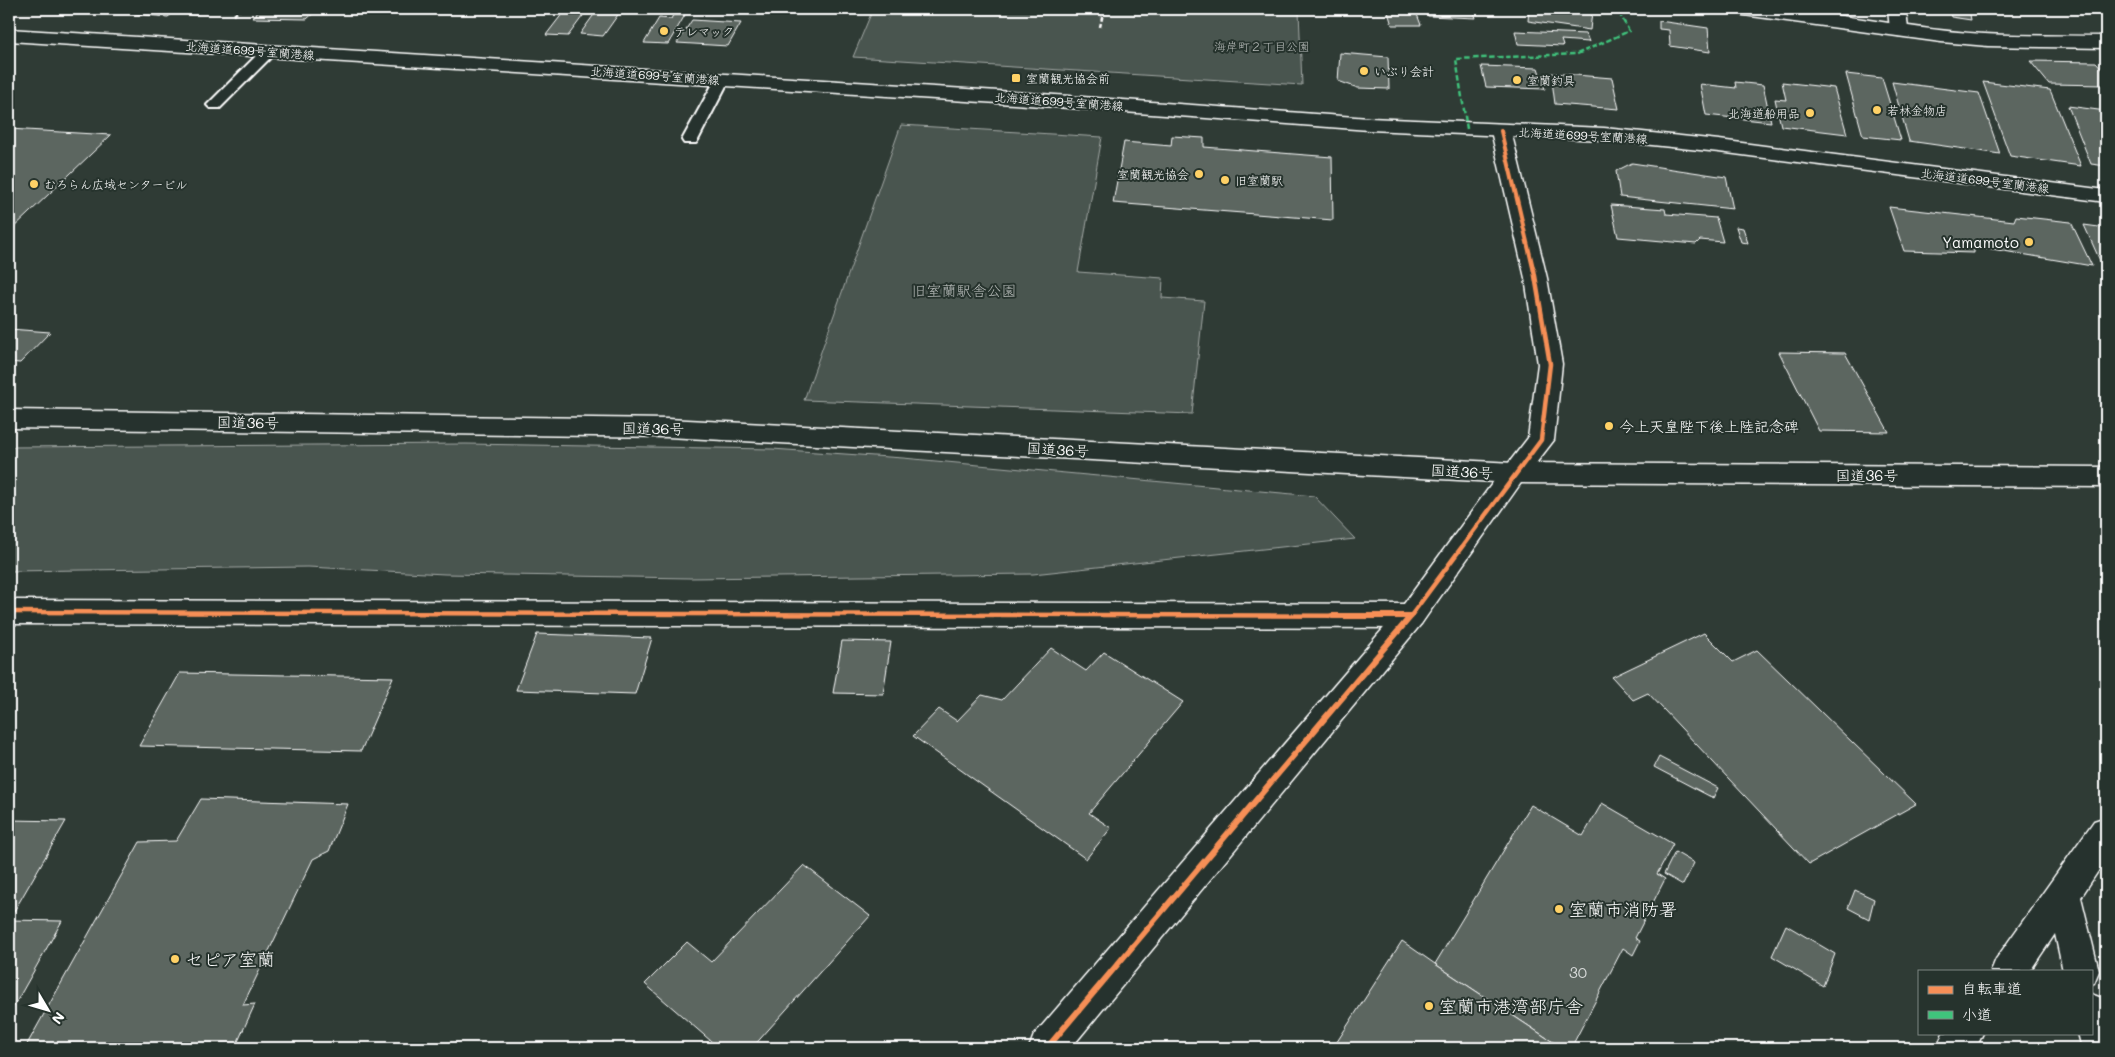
<svg xmlns="http://www.w3.org/2000/svg" width="2115" height="1057" viewBox="0 0 2115 1057" font-family="Mali,'Klee One',sans-serif">
	<rect width="100%" height="100%" fill="#2f3b35"/>
	<filter id="ink" filterUnits="userSpaceOnUse"><feTurbulence type="fractalNoise" baseFrequency=".02" numOctaves="2"/><feDisplacementMap in="SourceGraphic" scale="10" xChannelSelector="R" yChannelSelector="G"/><feConvolveMatrix kernelMatrix="1 2 1 2 8 2 1 2 1" color-interpolation-filters="sRGB"/></filter>
	<g filter="url(#ink)">
		<g fill="#4a544f" stroke="#a4aaa7">
			<polygon points="873,9 1269,9 1299,11 1302,85 853,57"/>
			<polygon points="901,125 1102,137 1078,272 1163,278 1162,298 1204,301 1192,414 804,400"/>
			<polygon points="466,444 772,449 903,458 1314,496 1355,539 1033,574 690,578 445,574 308,567 9,571 9,447"/>
		</g>
		<g fill="#5b6661" stroke="#fff">
			<polygon points="131,9 178,9 168,17 126,13"/>
			<polygon points="185,9 203,9 196,15 180,14"/>
			<polygon points="260,9 318,9 307,19 252,18"/>
			<polygon points="566,9 588,9 568,36 546,35"/>
			<polygon points="598,9 622,9 603,36 580,34"/>
			<polygon points="1387,9 1415,9 1421,25 1392,25"/>
			<polygon points="1426,9 1473,9 1476,18 1428,16"/>
			<polygon points="1529,9 1566,9 1592,12 1590,30 1528,21"/>
			<polygon points="1949,9 1969,9 1971,20 1951,17"/>
			<polygon points="673,15 685,15 668,44 644,43 659,18 671,19"/>
			<polygon points="692,20 741,23 728,46 677,43"/>
			<polygon points="1659,21 1708,28 1710,52 1670,46 1669,30 1659,29"/>
			<polygon points="1515,31 1586,34 1589,42 1561,40 1563,46 1518,44"/>
			<polygon points="1340,53 1388,57 1389,89 1358,88 1338,81"/>
			<polygon points="2030,61 2096,62 2106,73 2106,85 2049,84"/>
			<polygon points="1481,66 1538,68 1545,89 1486,87"/>
			<polygon points="1551,73 1612,78 1619,109 1555,104"/>
			<polygon points="1846,74 1882,78 1901,140 1863,136"/>
			<polygon points="1735,82 1763,85 1771,122 1706,115 1700,84 1736,88"/>
			<polygon points="1782,82 1834,88 1847,134 1781,126 1775,99 1786,100"/>
			<polygon points="1892,82 1979,93 2000,154 1909,141"/>
			<polygon points="1983,82 2050,90 2081,166 2010,156"/>
			<polygon points="2068,106 2106,111 2106,166 2091,164"/>
			<polygon points="9,129 111,135 9,232"/>
			<polygon points="1172,136 1204,138 1204,147 1332,157 1333,220 1113,203 1124,142 1171,146"/>
			<polygon points="1632,163 1726,177 1733,209 1620,197 1616,171"/>
			<polygon points="1611,205 1665,209 1666,214 1716,218 1723,242 1700,240 1696,244 1618,237"/>
			<polygon points="1889,207 2014,221 2016,216 2071,222 2092,266 1974,246 1974,253 1904,251"/>
			<polygon points="2084,225 2106,228 2106,266 2102,265"/>
			<polygon points="1736,227 1743,228 1748,243 1741,242"/>
			<polygon points="9,329 50,332 20,363 9,362"/>
			<polygon points="1779,352 1845,353 1889,432 1819,431"/>
			<polygon points="1704,633 1733,662 1757,650 1916,804 1809,864 1648,693 1633,700 1612,677"/>
			<polygon points="537,634 652,638 635,694 516,690"/>
			<polygon points="842,641 891,642 883,694 833,693"/>
			<polygon points="1051,648 1086,671 1104,652 1183,702 1089,813 1111,828 1086,859 913,736 939,709 957,721 982,695 1002,700"/>
			<polygon points="180,673 393,677 361,751 139,746"/>
			<polygon points="1659,757 1718,788 1713,798 1654,767"/>
			<polygon points="201,799 348,804 329,851 313,859 243,1005 255,1004 235,1048 25,1048 140,842 176,841"/>
			<polygon points="1602,803 1673,844 1657,874 1665,879 1635,938 1640,941 1633,955 1623,948 1571,1048 1562,1048 1435,964 1531,805 1583,836"/>
			<polygon points="9,820 66,821 9,920 62,921 9,1015"/>
			<polygon points="1675,852 1694,863 1683,885 1664,874"/>
			<polygon points="804,865 870,916 752,1048 719,1048 645,984 687,942 711,962"/>
			<polygon points="1855,890 1874,899 1869,919 1848,908"/>
			<polygon points="1786,925 1835,954 1823,986 1772,956"/>
			<polygon points="1402,941 1435,964 1562,1048 1333,1048"/>
		</g>
		<g fill="none" stroke-linecap="round" stroke-linejoin="round">
			<defs>
				<g id="service">
					<polygon points="269,47 274,48 276,51 274,54 220,108 210,108 207,105 264,48"/>
					<polygon points="722,76 727,77 729,80 698,140 696,143 684,143 682,140 715,80 717,77"/>
				</g>
				<g id="minor">
					<polygon points="1888,9 1906,9 1908,30 1906,34 1899,36 1892,34 1890,30"/>
					<polygon points="1501,125 1508,127 1511,131 1547,278 1562,364 1554,440 1523,480 1514,483 1505,480 1501,473 1528,438 1538,364 1525,278 1491,131 1494,127"/>
					<polygon points="9,600 1411,604 1421,608 1426,616 1421,624 1411,628 9,624"/>
				</g>
				<g id="tertiary">
					<path d="M1727,9C1794,4 1871,22 1939,30C1994,37 2050,35 2106,36V48L1988,46L1941,42L1736,14L1730,13Z"/>
					<polygon points="1514,463 1523,466 1527,473 1523,480 1421,624 1071,1048 1029,1048 1034,1035 1401,608 1505,466"/>
					<polygon points="2106,817 2106,859 2081,897 2099,971 2094,983 2091,984 2091,971 2063,971 2055,934 2030,971 1991,971 1996,959 2094,821"/>
					<polygon points="2091,994 2104,999 2106,1005 2106,1048 2082,1048 2078,1033 2091,1033"/>
					<polygon points="1943,1033 1983,1033 1976,1048 1937,1048"/>
				</g>
				<polygon id="secondary" points="9,29 1014,92 1369,118 1604,128 1719,140 2106,190 2106,202 1719,152 1604,140 1369,130 1014,104 9,41"/>
				<polygon id="trunk" points="9,410 668,419 1514,463 2106,467 2106,487 1514,483 668,437 9,428"/>
			</defs>
			<use href="#service" stroke="#fff" stroke-width="4"/>
			<use href="#minor" stroke="#fff" stroke-width="3"/>
			<use href="#tertiary" stroke="#fff" stroke-width="3"/>
			<use href="#secondary" stroke="#fff" stroke-width="3"/>
			<use href="#trunk" stroke="#fff" stroke-width="3"/>
			<g stroke="#fff" stroke-width="2.5" stroke-dasharray="4 2.5" stroke-linecap="butt">
				<polyline points="234,15 241,9"/>
				<polyline points="1100,27 1104,9"/>
			</g>
			<use href="#service" fill="#26332d" fill-rule="evenodd"/>
			<use href="#minor" fill="#26332d" fill-rule="evenodd"/>
			<use href="#tertiary" fill="#26332d" fill-rule="evenodd"/>
			<use href="#secondary" fill="#26332d" fill-rule="evenodd"/>
			<use href="#trunk" fill="#26332d" fill-rule="evenodd"/>
			<polyline stroke="#40c37c" stroke-width="2.5" stroke-dasharray="5.5 2.5" stroke-linecap="butt" points="1467,129 1456,59 1577,54 1629,31 1617,9"/>
			<defs>
				<polyline id="cycleway-far2" points="1501,131 1534,272"/>
				<g id="cycleway-far1">
					<polyline points="9,612 1411,616"/>
					<polyline points="1410,617 1541,440 1550,364 1534,270"/>
				</g>
				<g id="cycleway">
					<polyline points="1332,616 1411,616"/>
					<polyline points="1047,1048 1411,616"/>
				</g>
			</defs>
			<use href="#cycleway-far2" stroke="#26332d" stroke-width="6"/>
			<use href="#cycleway-far1" stroke="#26332d" stroke-width="8"/>
			<use href="#cycleway" stroke="#26332d" stroke-width="9"/>
			<use href="#cycleway-far2" stroke="#f78f57" stroke-width="4"/>
			<use href="#cycleway-far1" stroke="#f78f57" stroke-width="4.5"/>
			<use href="#cycleway" stroke="#f78f57" stroke-width="6"/>
		</g>
	</g>
	<g fill="#ffd166" stroke="#26332d" stroke-width="2">
		<circle cx="664" cy="31" r="5"/>
		<circle cx="1364" cy="71" r="5"/>
		<rect x="1011" y="73" width="10" height="10" rx="2.5"/>
		<circle cx="1517" cy="80" r="5"/>
		<circle cx="1877" cy="110" r="5"/>
		<circle cx="1810" cy="113" r="5"/>
		<circle cx="1199" cy="174" r="5"/>
		<circle cx="1225" cy="180" r="5"/>
		<circle cx="34" cy="184" r="5"/>
		<circle cx="2029" cy="242" r="5"/>
		<circle cx="1609" cy="426" r="5"/>
		<circle cx="1559" cy="909" r="5"/>
		<circle cx="175" cy="959" r="5"/>
		<circle cx="1429" cy="1006" r="5"/>
	</g>
	<g text-anchor="middle" dominant-baseline="central" stroke-width="4" stroke-linejoin="round" paint-order="stroke">
		<g font-size="12" fill="#fff" stroke="#26332d" text-anchor="start">
			<text x="674" y="31">テレマック</text>
			<text x="1374" y="71">いぶり会計</text>
			<text x="1026" y="78">室蘭観光協会前</text>
			<text x="1527" y="80">室蘭釣具</text>
			<text x="1887" y="110">若林金物店</text>
			<text x="1800" y="113" text-anchor="end">北海道船用品</text>
			<text x="1189" y="174" text-anchor="end">室蘭観光協会</text>
			<text x="1235" y="180">旧室蘭駅</text>
			<text x="44" y="184">むろらん広域センタービル</text>
		</g>
		<g font-size="12" fill="#b7bbb9" stroke="#26332d">
			<text x="1262" y="46">海岸町２丁目公園</text>
		</g>
		<g font-size="12" fill="#fff" stroke="#26332d">
			<text transform="translate(250 50) rotate(4)">北海道道699号室蘭港線</text>
			<text transform="translate(655 75) rotate(4)">北海道道699号室蘭港線</text>
			<text transform="translate(1059 101) rotate(4)">北海道道699号室蘭港線</text>
			<text transform="translate(1583 135) rotate(3)">北海道道699号室蘭港線</text>
			<text transform="translate(1985 180) rotate(7)">北海道道699号室蘭港線</text>
		</g>
		<g font-size="15" fill="#fff" stroke="#26332d" text-anchor="end">
			<text x="2019" y="242">Yamamoto</text>
			<text x="1619" y="426" text-anchor="start">今上天皇陛下後上陸記念碑</text>
		</g>
		<g font-size="15" fill="#b7bbb9" stroke="#26332d">
			<text x="964" y="290">旧室蘭駅舎公園</text>
		</g>
		<g font-size="15" fill="#fff" stroke="#26332d">
			<text transform="translate(248 422) rotate(1)">国道36号</text>
			<text transform="translate(653 428) rotate(1)">国道36号</text>
			<text transform="translate(1058 449) rotate(3)">国道36号</text>
			<text transform="translate(1462 471) rotate(3)">国道36号</text>
			<text x="1867" y="475">国道36号</text>
		</g>
		<g font-size="15" fill="#d6d9d8">
			<text x="1578" y="972">30</text>
		</g>
		<g font-size="18" fill="#fff" stroke="#26332d" text-anchor="start">
			<text x="1569" y="909">室蘭市消防署</text>
			<text x="185" y="959">セピア室蘭</text>
			<text x="1439" y="1006">室蘭市港湾部庁舎</text>
		</g>
	</g>
	<rect width="2115" height="1057" fill="none" stroke="#26332d" stroke-width="30"/>
	<rect x="15" y="15" width="2085" height="1027" fill="none" stroke="#fff" stroke-width="2" filter="url(#ink)"/>
	<rect x="1918" y="970" width="175" height="65" fill="#26332d" stroke="#7d8581"/>
	<rect x="1928" y="986" width="25" height="8" fill="#f78f57" stroke="#7d8581"/>
	<text x="1962" y="994" font-size="15" fill="#ffffff">自転車道</text>
	<rect x="1928" y="1011" width="25" height="8" fill="#40c37c" stroke="#7d8581"/>
	<text x="1962" y="1020" font-size="15" fill="#ffffff">小道</text>
	<g transform="translate(48 1010) rotate(128)" stroke="#26332d" stroke-width="4" paint-order="stroke">
	<path d="M0-4L9 19L0 12L-9 19Z" fill="#ffffff"/>
	<text y="-8" font-size="14" font-weight="bold" text-anchor="middle" fill="#ffffff">N</text>
	</g>
</svg>
